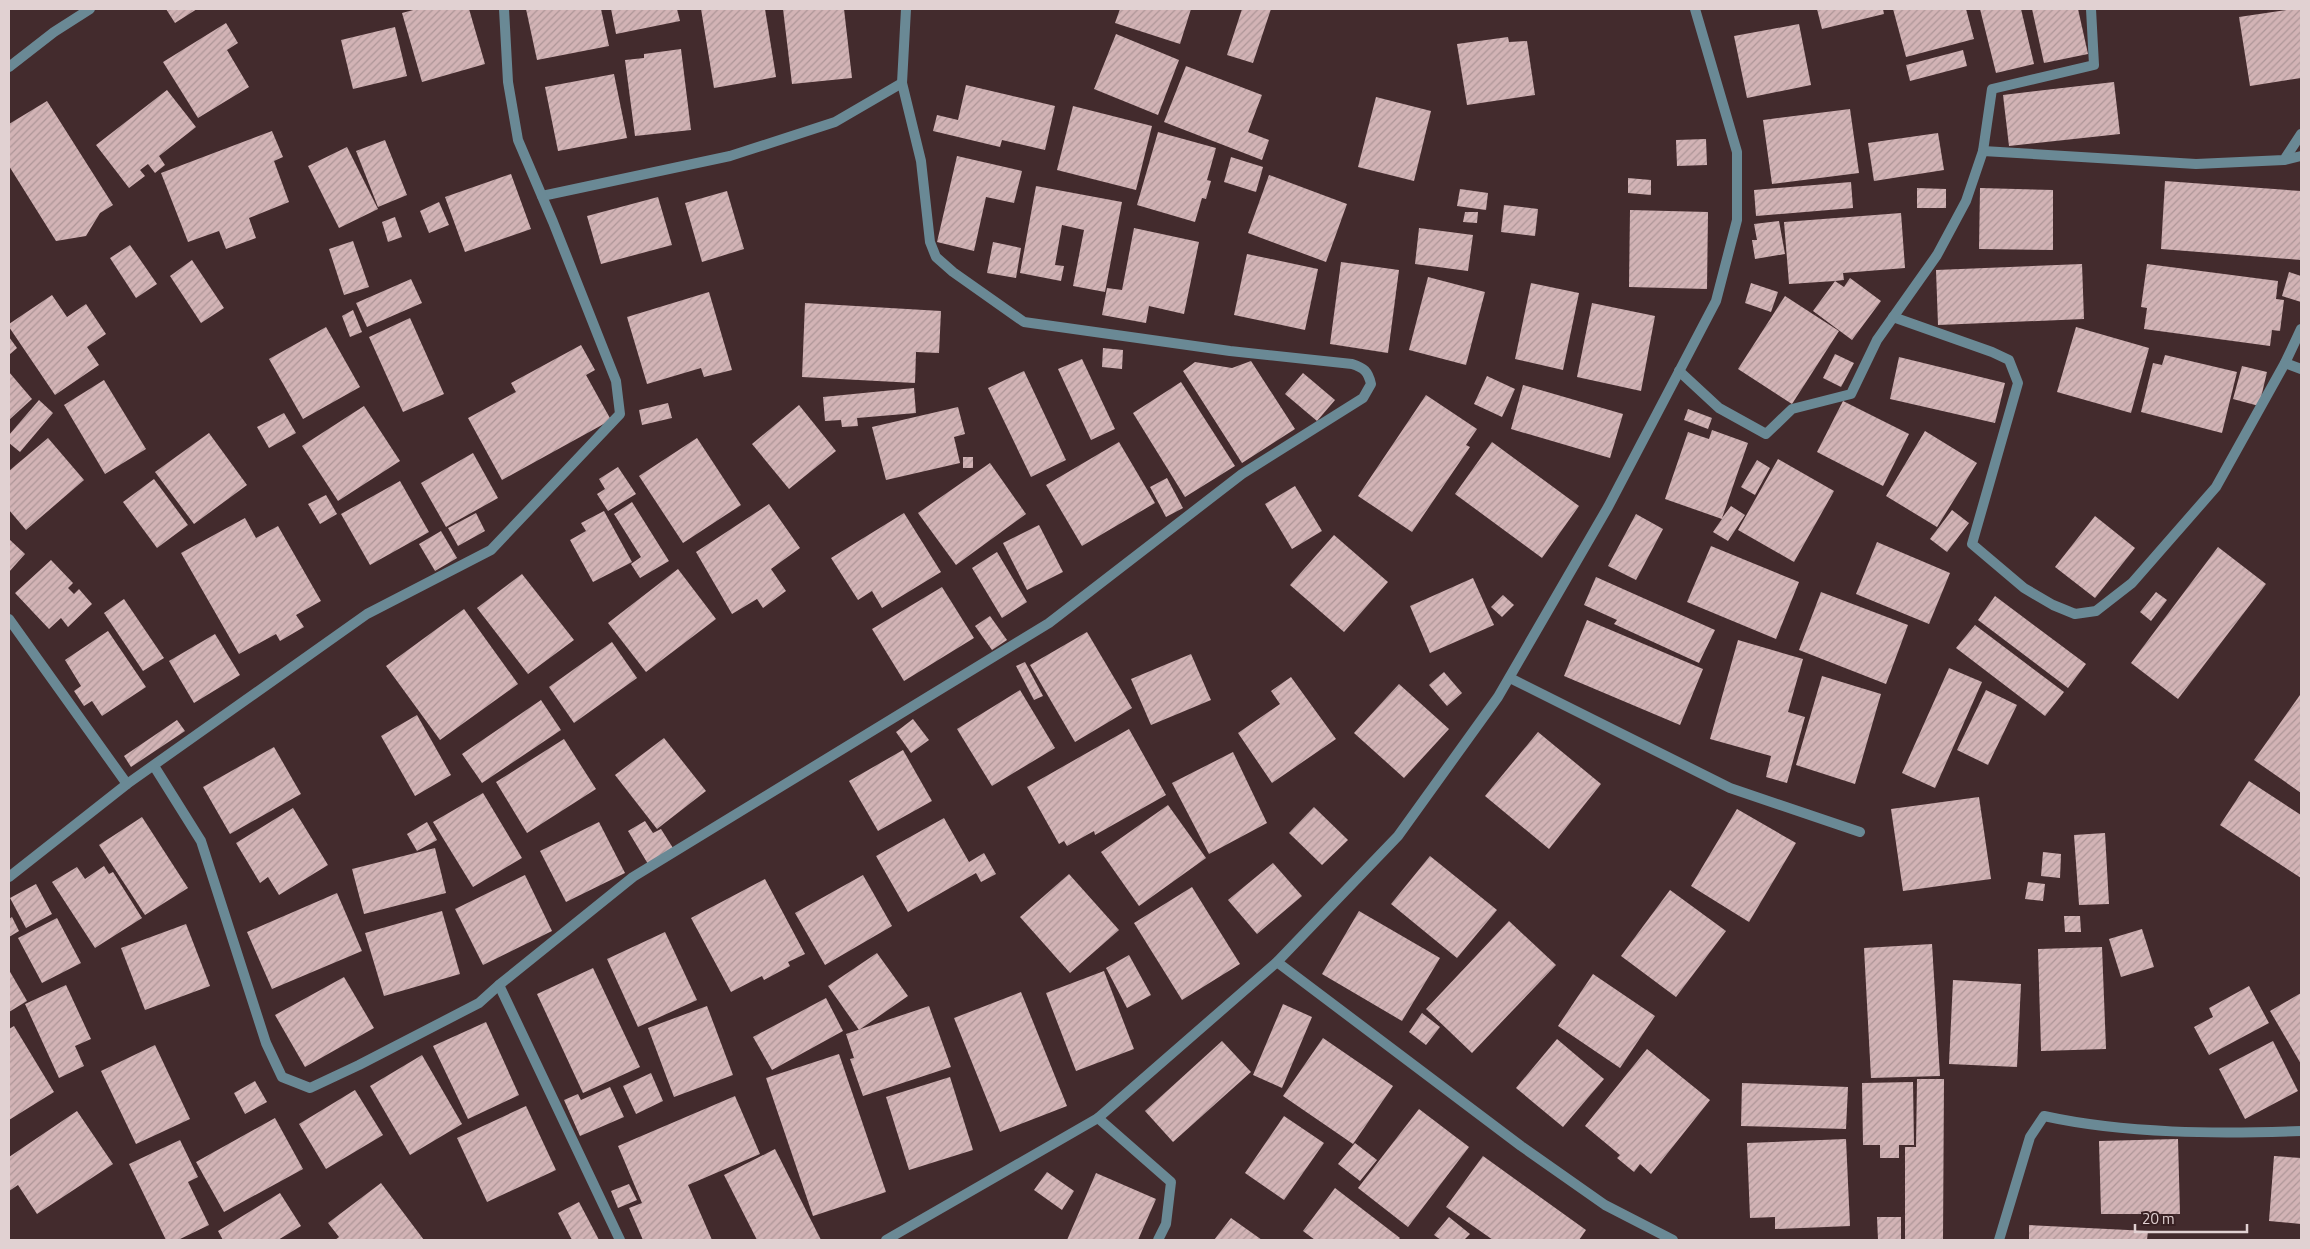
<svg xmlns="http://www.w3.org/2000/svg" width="2310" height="1249" viewBox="0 0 2310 1249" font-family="'Titillium Web',sans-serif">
	<defs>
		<pattern id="building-hatch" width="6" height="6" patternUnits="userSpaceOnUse" patternTransform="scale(1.25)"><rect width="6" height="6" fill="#d2b3b5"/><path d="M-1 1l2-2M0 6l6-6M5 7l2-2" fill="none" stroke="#ae9698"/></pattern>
	</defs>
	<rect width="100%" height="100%" fill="#432b2d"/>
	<g fill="url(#building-hatch)">
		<polygon points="166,9 197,9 175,23"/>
		<polygon points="417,9 469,9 485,64 422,82 402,13"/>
		<polygon points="526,9 601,9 609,46 537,60"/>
		<polygon points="611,9 677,9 680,21 616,34"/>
		<polygon points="701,9 765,9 776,77 714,88"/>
		<polygon points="783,9 844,9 852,78 792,84"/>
		<polygon points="1120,9 1191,9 1180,44 1115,23"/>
		<polygon points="1242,9 1271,9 1253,63 1227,55"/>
		<polygon points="1817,9 1883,9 1884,14 1822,29"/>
		<polygon points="1893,9 1966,9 1974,39 1906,57"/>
		<polygon points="1980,9 2021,9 2034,64 1996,73"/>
		<polygon points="2032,9 2078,9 2088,54 2044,63"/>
		<polygon points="2293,9 2301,9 2301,78 2250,86 2239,17"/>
		<polygon points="226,23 238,43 227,50 249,87 198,118 163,62"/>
		<polygon points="1799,24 1811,85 1747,98 1734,36"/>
		<polygon points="395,27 407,76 353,89 341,40"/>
		<polygon points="1116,34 1179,60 1158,115 1094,89"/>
		<polygon points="1508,37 1509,42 1527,41 1535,95 1467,105 1457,44"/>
		<polygon points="681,49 691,130 635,136 625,60 644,58 644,54"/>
		<polygon points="1963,50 1967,66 1910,81 1906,65"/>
		<polygon points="1186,66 1262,95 1248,132 1269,140 1262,160 1164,122"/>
		<polygon points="614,74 627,138 558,151 545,87"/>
		<polygon points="2114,82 2120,134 2009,146 2003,95"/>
		<polygon points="966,85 1055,106 1045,150 1002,140 1000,147 933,131 937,115 958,120"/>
		<polygon points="167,90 196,127 159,156 165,165 155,173 148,164 140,170 145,176 129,188 96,145"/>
		<polygon points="1376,97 1431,111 1414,181 1358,167"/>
		<polygon points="47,101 113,205 100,213 86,236 56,241 9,166 9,124"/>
		<polygon points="1073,106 1152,126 1136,190 1057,170"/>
		<polygon points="1850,109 1859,173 1772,184 1763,120"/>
		<polygon points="272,131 283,157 274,161 289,202 249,218 256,238 226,249 219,231 188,242 161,173"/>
		<polygon points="1158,132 1216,148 1207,180 1211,181 1206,199 1202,198 1195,222 1137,205"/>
		<polygon points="1938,133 1944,170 1874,181 1868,143"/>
		<polygon points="1706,139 1707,165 1677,166 1676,140"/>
		<polygon points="385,140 407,195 378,207 356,151"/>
		<polygon points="347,147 378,209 339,228 308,166"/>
		<polygon points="957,156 1022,171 1014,203 986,197 974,251 937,242"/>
		<polygon points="1231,157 1263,167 1256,192 1224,182"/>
		<polygon points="511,174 531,229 465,252 445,197"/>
		<polygon points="1269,175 1347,204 1326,262 1248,233"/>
		<polygon points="1628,178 1651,180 1651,195 1628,193"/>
		<polygon points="2165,181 2301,191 2301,260 2161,249"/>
		<polygon points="1851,182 1853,208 1756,216 1754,190"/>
		<polygon points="1036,186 1122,202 1105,292 1073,286 1084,230 1062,225 1055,265 1064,266 1061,281 1020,273"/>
		<polygon points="1917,188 1946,189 1946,208 1917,208"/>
		<polygon points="1980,188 2053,190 2053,250 1979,249"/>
		<polygon points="1460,189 1488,193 1486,210 1457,206"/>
		<polygon points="727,191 744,249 702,262 685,203"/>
		<polygon points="658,197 672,245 601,264 587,216"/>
		<polygon points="439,202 449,225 429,233 420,211"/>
		<polygon points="1504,205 1538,209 1535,236 1501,232"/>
		<polygon points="1630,210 1708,212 1707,289 1629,287"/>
		<polygon points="1465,212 1478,212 1477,223 1463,222"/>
		<polygon points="1901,213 1905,268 1843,273 1844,280 1835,281 1844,287 1850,278 1881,301 1852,340 1813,311 1835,281 1789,284 1784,222"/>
		<polygon points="395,217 402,237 388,242 382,222"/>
		<polygon points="1779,221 1785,254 1755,259 1752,240 1757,240 1754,224"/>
		<polygon points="1134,228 1199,242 1184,314 1149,306 1146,323 1102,315 1107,288 1122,290"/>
		<polygon points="1419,228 1473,235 1468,271 1415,264"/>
		<polygon points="353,241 369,287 344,295 329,249"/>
		<polygon points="993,242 1021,248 1016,278 987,273"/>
		<polygon points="130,245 157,284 136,298 110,258"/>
		<polygon points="1247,254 1318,269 1305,330 1234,315"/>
		<polygon points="192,260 224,308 201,323 170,276"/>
		<polygon points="1341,262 1399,270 1388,353 1330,344"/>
		<polygon points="2082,264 2084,319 1938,325 1936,270"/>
		<polygon points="2147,264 2278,281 2276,299 2284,300 2280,331 2272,330 2270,346 2144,329 2147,308 2141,307"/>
		<polygon points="2289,272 2301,276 2301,302 2282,296"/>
		<polygon points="1428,277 1485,292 1466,365 1409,350"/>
		<polygon points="411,279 422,303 367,327 356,303"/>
		<polygon points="1531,283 1579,293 1563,370 1515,359"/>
		<polygon points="1751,283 1778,292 1771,312 1745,303"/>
		<polygon points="709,292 732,370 704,377 701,368 647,384 627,317"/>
		<polygon points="52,295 67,317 86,304 106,334 87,347 99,365 55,395 9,327 9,324"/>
		<polygon points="1785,296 1839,331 1792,404 1738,369"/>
		<polygon points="805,303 941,311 939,353 916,352 915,383 802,377"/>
		<polygon points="1592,303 1655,316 1641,391 1577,377"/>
		<polygon points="353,310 362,332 350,337 342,316"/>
		<polygon points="410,318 444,394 403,412 369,337"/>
		<polygon points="326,327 360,387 303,419 269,359"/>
		<polygon points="2076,327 2149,348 2131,413 2057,392"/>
		<polygon points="9,337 17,348 9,355"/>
		<polygon points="581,345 595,370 586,375 611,420 502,480 468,418 516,392 511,383"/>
		<polygon points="1103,348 1123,350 1122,369 1102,367"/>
		<polygon points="1835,354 1854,363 1841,387 1823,378"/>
		<polygon points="2165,355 2237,372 2222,433 2141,412 2153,363 2162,365"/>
		<polygon points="1899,357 2005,383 1995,423 1890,399"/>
		<polygon points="1082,359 1115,429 1091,440 1058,369"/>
		<polygon points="1251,361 1295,429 1242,463 1183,371 1195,362 1232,368"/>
		<polygon points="2242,366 2267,372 2259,406 2233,399"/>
		<polygon points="1024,371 1066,460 1031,477 988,388"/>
		<polygon points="9,372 32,399 9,420"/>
		<polygon points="1303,373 1335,400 1317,421 1285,394"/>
		<polygon points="1487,376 1515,389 1502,417 1474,404"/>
		<polygon points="104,380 146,449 105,474 64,405"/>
		<polygon points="1181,382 1235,466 1185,497 1133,413"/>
		<polygon points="1523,385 1623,414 1610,458 1511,429"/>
		<polygon points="914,388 916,413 857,418 858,426 842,427 841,420 825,421 823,397"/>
		<polygon points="1426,395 1477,429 1466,445 1470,447 1412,532 1358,496"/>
		<polygon points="39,400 53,413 20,452 9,443 9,435"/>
		<polygon points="1843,401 1909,434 1883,486 1817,452"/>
		<polygon points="668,403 672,418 642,425 639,410"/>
		<polygon points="799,405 836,451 789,489 752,444"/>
		<polygon points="364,406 400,461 338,501 302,446"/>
		<polygon points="958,407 965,434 954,437 960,463 886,480 872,427"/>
		<polygon points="1688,409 1712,418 1708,429 1684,420"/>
		<polygon points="284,413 296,433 269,448 257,427"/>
		<polygon points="1712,430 1748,443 1722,518 1731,506 1745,515 1728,541 1713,532 1722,519 1665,499 1688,432 1709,439"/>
		<polygon points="1925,431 1977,463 1937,527 1886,496"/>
		<polygon points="209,433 247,485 194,524 155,472"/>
		<polygon points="48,438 84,480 26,530 9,510 9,471"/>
		<polygon points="697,438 741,505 683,543 639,476"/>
		<polygon points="1119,442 1155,503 1082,546 1046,485"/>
		<polygon points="1492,442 1579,506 1542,558 1455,494"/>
		<polygon points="473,453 498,498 446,527 421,483"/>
		<rect x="963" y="457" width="10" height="11"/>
		<polygon points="1778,459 1834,491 1794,562 1738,530"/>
		<polygon points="1757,460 1770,468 1755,495 1741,487"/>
		<polygon points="990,463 1026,514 956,565 918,513"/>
		<polygon points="618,467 636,494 608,511 597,494 605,489 599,479"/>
		<polygon points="1167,478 1183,508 1166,517 1150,487"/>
		<polygon points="154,479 188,525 157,548 123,502"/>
		<polygon points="400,481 429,532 370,565 341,514"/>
		<polygon points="1295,486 1322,531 1292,549 1265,504"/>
		<polygon points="326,495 337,514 320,524 308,504"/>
		<polygon points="632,502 669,561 640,578 631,564 641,557 614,514"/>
		<polygon points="769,504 800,548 771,569 786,591 763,608 757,599 732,614 696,552"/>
		<polygon points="1952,510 1969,523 1947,552 1930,539"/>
		<polygon points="604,511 632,562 593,582 570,540 586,531 581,523"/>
		<polygon points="476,513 485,531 458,546 448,528"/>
		<polygon points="904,513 941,572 882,608 872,591 858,600 831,558"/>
		<polygon points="1636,514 1663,529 1636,580 1608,566"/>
		<polygon points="2095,516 2135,548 2095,598 2055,567"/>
		<polygon points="245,518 256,538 278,526 321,601 296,615 304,627 280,641 276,634 239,654 181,553"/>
		<polygon points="1039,525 1063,572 1027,590 1003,543"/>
		<polygon points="441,531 457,558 435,571 419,544"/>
		<polygon points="1334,535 1388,582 1344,632 1290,585"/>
		<polygon points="9,539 25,554 9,572"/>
		<polygon points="1877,542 1950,573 1929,624 1856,594"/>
		<polygon points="1711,546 1799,582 1776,639 1687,602"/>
		<polygon points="2218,547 2266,584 2178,699 2131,663"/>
		<polygon points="997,552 1027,602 1002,618 972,568"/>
		<polygon points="51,560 73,583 68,588 74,594 79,589 92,604 68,627 61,618 49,629 15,593"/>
		<polygon points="678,569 716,619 646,672 608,623"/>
		<polygon points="522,574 574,640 528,674 477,608"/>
		<polygon points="1596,577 1715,630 1699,663 1614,624 1617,620 1584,605"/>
		<polygon points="1473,578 1494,625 1430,653 1410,606"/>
		<polygon points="942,587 974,638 904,681 872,629"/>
		<polygon points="1821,592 1908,625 1886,684 1799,650"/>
		<polygon points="2156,592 2167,600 2151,621 2140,612"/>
		<polygon points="1503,595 1514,605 1502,617 1491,607"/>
		<polygon points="1995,596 2086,664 2068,688 1978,620"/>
		<polygon points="124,599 164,658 143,671 104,613"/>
		<polygon points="464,609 518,684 440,740 386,666"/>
		<polygon points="990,616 1007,640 992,650 975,626"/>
		<polygon points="1587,620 1703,669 1680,725 1564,676"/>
		<polygon points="1975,625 2064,692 2045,716 1956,648"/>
		<polygon points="108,631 146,687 102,716 92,701 84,706 74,691 81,686 65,660"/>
		<polygon points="1087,632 1132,708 1075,742 1030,665"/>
		<polygon points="215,634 240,675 194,703 169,661"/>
		<polygon points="1738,640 1803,659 1788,712 1805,717 1787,783 1766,777 1771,756 1710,739"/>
		<polygon points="612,642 637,678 574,723 549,687"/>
		<polygon points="1191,654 1211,700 1151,725 1131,679"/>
		<polygon points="1025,662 1043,696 1034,700 1016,666"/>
		<polygon points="1949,668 1982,682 1935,788 1902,773"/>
		<polygon points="1444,672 1462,693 1447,706 1429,685"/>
		<polygon points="1822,676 1881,694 1855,784 1796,765"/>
		<polygon points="1291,677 1336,739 1272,783 1238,733 1280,704 1271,691"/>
		<polygon points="1399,684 1449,729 1404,778 1354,733"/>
		<polygon points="1020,690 1055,748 992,786 957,729"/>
		<polygon points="1986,690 2017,705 1988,765 1957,750"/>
		<polygon points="2300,695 2301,696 2301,793 2254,760"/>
		<polygon points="541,700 561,730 482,783 462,754"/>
		<polygon points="417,715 451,775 415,796 381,736"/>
		<polygon points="913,719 929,740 911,753 896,732"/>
		<polygon points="177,720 185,731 131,767 124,756"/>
		<polygon points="1129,729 1166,795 1095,835 1094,831 1067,846 1064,841 1059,844 1027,787"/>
		<polygon points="1538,732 1601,784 1549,849 1485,796"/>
		<polygon points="664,738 706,791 657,829 615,775"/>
		<polygon points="564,739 596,789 527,833 496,782"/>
		<polygon points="274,747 301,794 230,834 203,787"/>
		<polygon points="903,750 932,801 878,831 849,781"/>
		<polygon points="1233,752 1267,823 1209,854 1172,783"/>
		<polygon points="2249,781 2301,815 2301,878 2220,825"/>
		<polygon points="483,793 522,858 473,887 433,822"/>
		<polygon points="1979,797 1991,879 1903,891 1891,809"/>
		<polygon points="1168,805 1206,858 1139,906 1101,852"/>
		<polygon points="1314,807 1348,840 1322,865 1289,833"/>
		<polygon points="293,808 328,865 279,895 268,877 260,883 236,843"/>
		<polygon points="1737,809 1796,843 1749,922 1691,886"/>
		<polygon points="142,817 188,888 145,915 99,845"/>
		<polygon points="944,818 969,862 984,853 996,874 981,882 976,873 908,912 876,856"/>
		<polygon points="645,821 653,833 661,829 673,848 648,864 628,831"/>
		<polygon points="427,822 437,840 417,851 407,834"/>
		<polygon points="599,822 625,873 566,902 540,851"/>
		<polygon points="2105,833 2109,904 2079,905 2074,835"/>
		<polygon points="435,848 446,893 364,914 352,869"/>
		<polygon points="2043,852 2061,854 2060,878 2041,876"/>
		<polygon points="1430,856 1497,910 1457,958 1391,904"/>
		<polygon points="1273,863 1302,896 1257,934 1228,900"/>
		<polygon points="104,866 109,874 113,872 142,918 95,948 52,882 77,867 85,879"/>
		<polygon points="1069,874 1119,930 1070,973 1020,917"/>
		<polygon points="525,875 552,931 483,965 455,909"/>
		<polygon points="863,875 892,926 825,965 795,913"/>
		<polygon points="765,879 805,954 788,962 790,966 764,980 762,976 731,992 691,918"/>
		<polygon points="2028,882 2045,884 2043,901 2025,899"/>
		<polygon points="36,884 52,914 26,928 10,898"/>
		<polygon points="1192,887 1240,964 1182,1000 1134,923"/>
		<polygon points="1670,890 1726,931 1676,997 1621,956"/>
		<polygon points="337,893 362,951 272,989 247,932"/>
		<polygon points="442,911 460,974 384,996 365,933"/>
		<polygon points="1359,911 1440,958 1402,1021 1322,974"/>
		<polygon points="2064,916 2080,916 2081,932 2065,932"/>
		<polygon points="12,917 19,931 9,937 9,919"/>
		<polygon points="57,918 81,963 42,983 18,938"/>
		<polygon points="1509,921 1556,965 1472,1053 1426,1009"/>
		<polygon points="186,924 210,986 145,1010 121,948"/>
		<polygon points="2142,929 2154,967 2121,977 2109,939"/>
		<polygon points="665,932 697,1000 638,1027 607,959"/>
		<polygon points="1932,944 1940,1076 1871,1078 1864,948"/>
		<polygon points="2102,947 2106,1049 2041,1051 2038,949"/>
		<polygon points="877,953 908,996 859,1030 828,986"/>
		<polygon points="1129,955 1151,995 1127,1008 1106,968"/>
		<polygon points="593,968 640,1067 583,1093 537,994"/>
		<polygon points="9,970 27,1001 9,1012"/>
		<polygon points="1104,971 1134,1049 1076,1071 1046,993"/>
		<polygon points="1593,974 1655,1016 1620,1068 1558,1026"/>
		<polygon points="344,977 374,1028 305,1067 275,1015"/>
		<polygon points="1953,980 2021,984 2017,1067 1949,1064"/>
		<polygon points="66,985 91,1039 75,1046 84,1066 59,1078 25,1004"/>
		<polygon points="2249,986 2269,1023 2209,1055 2194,1027 2213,1017 2209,1008"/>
		<polygon points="1021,992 1067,1106 1000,1132 954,1018"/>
		<polygon points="2301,993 2301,1064 2270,1011"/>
		<polygon points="826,998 843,1031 772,1070 753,1037"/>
		<polygon points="1283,1004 1312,1017 1282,1088 1253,1075"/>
		<polygon points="707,1006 733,1075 674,1097 648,1028"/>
		<polygon points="929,1006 951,1067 863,1096 850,1059 854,1058 846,1034"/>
		<polygon points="1422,1013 1440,1027 1426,1045 1409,1032"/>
		<polygon points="486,1022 519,1095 468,1119 433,1046"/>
		<polygon points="14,1026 54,1092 9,1120 9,1029"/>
		<polygon points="1323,1038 1393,1086 1353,1144 1283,1096"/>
		<polygon points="1557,1039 1604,1079 1563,1127 1516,1088"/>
		<polygon points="1222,1041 1251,1072 1173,1142 1145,1111"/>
		<polygon points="2273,1041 2298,1091 2245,1119 2219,1069"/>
		<polygon points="155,1045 190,1119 136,1144 101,1071"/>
		<polygon points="1647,1049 1710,1100 1651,1174 1640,1164 1634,1172 1617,1158 1620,1155 1585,1126"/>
		<polygon points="839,1054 886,1192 813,1216 766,1078"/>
		<polygon points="422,1055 462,1124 410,1155 370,1086"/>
		<polygon points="651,1073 663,1101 636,1114 623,1086"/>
		<polygon points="950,1077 973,1150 909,1170 886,1097"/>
		<polygon points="1917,1079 1944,1079 1943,1240 1905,1240 1905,1147 1916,1147"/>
		<polygon points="255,1081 267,1102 245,1114 234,1093"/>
		<polygon points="1913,1082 1914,1145 1899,1145 1899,1158 1880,1158 1880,1145 1863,1145 1862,1083"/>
		<polygon points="1742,1083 1848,1087 1846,1129 1741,1126"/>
		<polygon points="610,1087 624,1117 580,1136 564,1100 578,1094 581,1100"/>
		<polygon points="355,1090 383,1135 326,1169 299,1124"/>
		<polygon points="735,1096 760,1154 688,1185 712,1240 643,1240 629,1208 642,1203 618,1146"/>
		<polygon points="526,1106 556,1170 487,1202 457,1138"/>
		<polygon points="1419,1109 1469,1147 1408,1227 1358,1188"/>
		<polygon points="77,1111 113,1164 37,1214 18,1185 9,1191 9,1157"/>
		<polygon points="1284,1116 1324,1143 1284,1200 1245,1173"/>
		<polygon points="275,1118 303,1169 224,1212 196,1162"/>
		<polygon points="1846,1139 1850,1226 1775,1229 1775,1217 1750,1218 1747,1143"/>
		<polygon points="2178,1139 2180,1214 2101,1214 2099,1141"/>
		<polygon points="180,1140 198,1177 188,1182 209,1225 178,1240 166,1240 129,1164"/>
		<polygon points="1355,1143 1377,1160 1360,1181 1338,1164"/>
		<polygon points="775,1149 821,1240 757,1240 724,1175"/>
		<polygon points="1483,1156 1586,1230 1579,1240 1493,1240 1446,1207"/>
		<polygon points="2274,1156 2301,1158 2301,1224 2269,1221"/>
		<polygon points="1047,1172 1074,1191 1062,1210 1034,1190"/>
		<polygon points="1096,1173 1156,1199 1138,1240 1067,1240"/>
		<polygon points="381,1183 424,1240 335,1240 339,1237 328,1223"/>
		<polygon points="629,1184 637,1200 618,1208 611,1191"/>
		<polygon points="1335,1188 1400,1238 1398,1240 1315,1240 1303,1231"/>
		<polygon points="280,1193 301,1226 278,1240 223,1240 218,1231"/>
		<polygon points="579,1202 599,1240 572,1240 558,1213"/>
		<polygon points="1449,1217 1470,1234 1464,1240 1441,1240 1434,1235"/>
		<polygon points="1877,1217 1901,1217 1901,1240 1878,1240"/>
		<polygon points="1231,1218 1262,1240 1214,1240"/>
		<polygon points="2029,1225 2148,1231 2147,1240 2029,1240"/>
	</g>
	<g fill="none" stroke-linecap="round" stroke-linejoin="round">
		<g stroke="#6a8995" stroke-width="10">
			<polyline points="9,67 54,32 90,9"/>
			<polyline points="1983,151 2196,164 2284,160 2301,134"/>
			<polyline points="2284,160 2301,156"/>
			<polyline points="542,196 730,156 835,122 902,83"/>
			<polyline points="1893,317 1992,352 2009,360 2018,383 1972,544 2024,588 2053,605 2075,614 2096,611 2132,583 2216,487 2285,363 2301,329"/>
			<polyline points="2285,363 2301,369"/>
			<polyline points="1679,371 1719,408 1766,434 1792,409 1851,394 1877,340 1937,255 1966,201 1983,151 1992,89 2094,65 2091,9"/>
			<polyline points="9,619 127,784"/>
			<polyline points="1510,678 1730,788 1860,832"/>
			<path d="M154,766L201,841L266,1043L282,1077L310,1088L359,1065L479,1003L499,985L633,877L1049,623L1242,474L1363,398L1371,384C1368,371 1364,368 1352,364L1230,351L1024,322L953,272L936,257L930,242L921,161L902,83L906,9"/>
			<polyline points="9,877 127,784 367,614 491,550 620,414 616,381 553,222 518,140 508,82 504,9"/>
			<polyline points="1277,962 1521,1146 1605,1205 1673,1240"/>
			<polyline points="499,985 620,1240"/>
			<polyline points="1098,1118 1171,1182 1166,1224 1158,1240"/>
			<polyline points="886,1240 1098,1118 1277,962 1398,836 1498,697 1608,507 1716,301 1737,220 1737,152 1695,9"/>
			<path d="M1999,1240L2030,1137L2044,1116C2126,1134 2218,1134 2301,1131"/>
		</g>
	</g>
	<rect width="2310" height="1249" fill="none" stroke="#e1d1d2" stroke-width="20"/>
	<path d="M2135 1224v8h112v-8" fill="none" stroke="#e1d1d2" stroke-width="2.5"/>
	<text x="2142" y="1224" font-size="15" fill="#e1d1d2" stroke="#392123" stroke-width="4" paint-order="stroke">20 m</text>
</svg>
